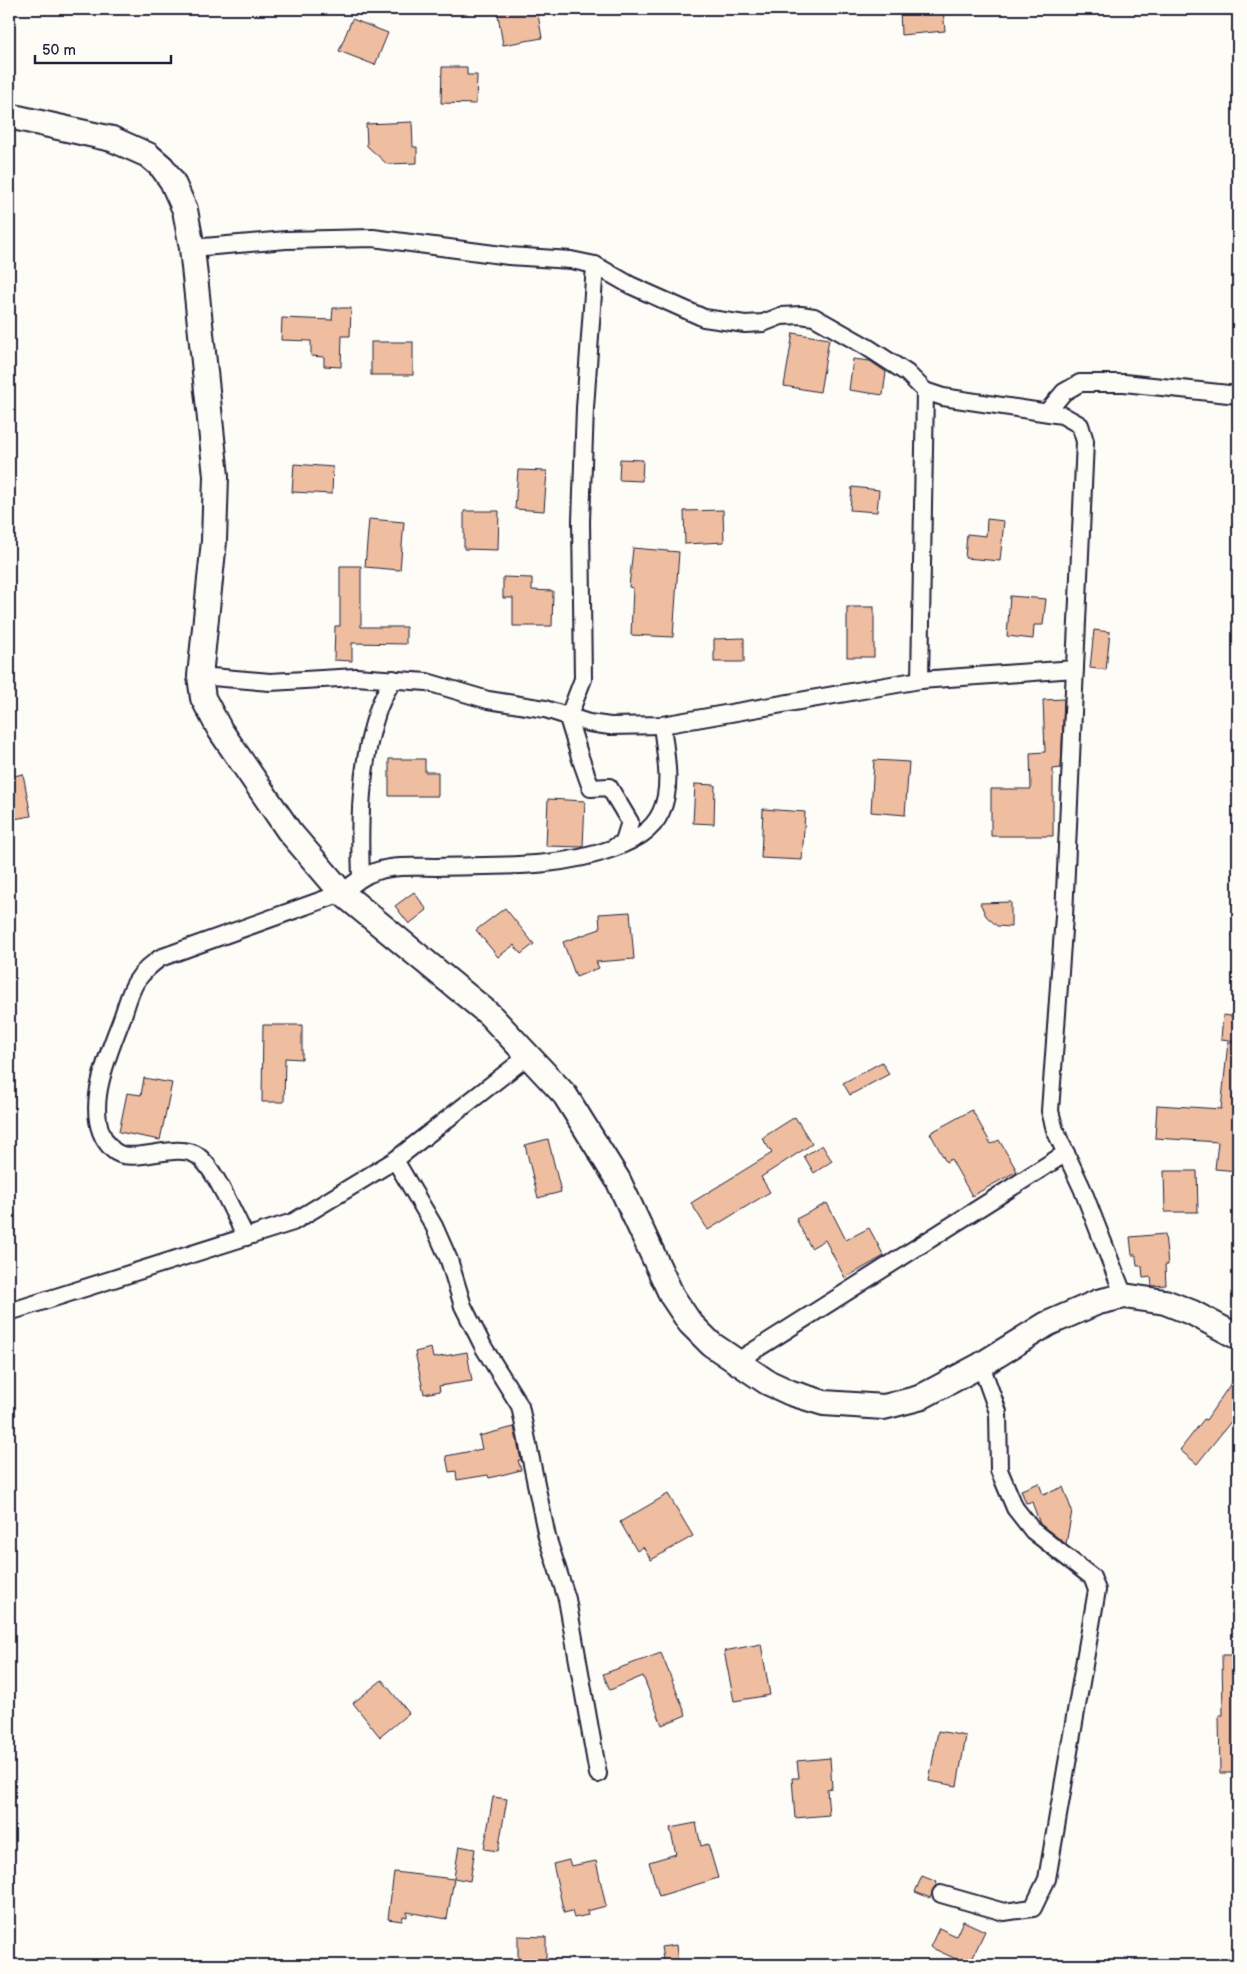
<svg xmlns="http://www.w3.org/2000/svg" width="1247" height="1974" viewBox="0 0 1247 1974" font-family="'Balsamiq Sans',sans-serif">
	<rect width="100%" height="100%" fill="#fdfcf7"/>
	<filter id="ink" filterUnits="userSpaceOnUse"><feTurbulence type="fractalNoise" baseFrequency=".02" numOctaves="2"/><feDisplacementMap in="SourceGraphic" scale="10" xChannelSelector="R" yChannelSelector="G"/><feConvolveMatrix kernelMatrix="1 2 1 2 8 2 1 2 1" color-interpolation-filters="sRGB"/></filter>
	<g filter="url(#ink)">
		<g fill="#efbda0" stroke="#22223b">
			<polygon points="497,9 537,9 542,38 503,45"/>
			<polygon points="900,9 943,9 945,31 901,35"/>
			<polygon points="352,19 388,33 375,65 339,51"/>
			<polygon points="442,67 467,67 467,75 477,75 476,104 441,103"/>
			<polygon points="412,122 413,147 417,147 417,163 387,164 367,146 366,124"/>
			<polygon points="333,308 351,308 350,336 342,336 341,367 324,366 324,357 311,356 311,341 281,340 282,318 332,320"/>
			<polygon points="793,333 829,339 820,392 784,386"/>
			<rect x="371" y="342" width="42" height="33"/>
			<polygon points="853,359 870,361 886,372 883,395 849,390"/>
			<polygon points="620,459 643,460 642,481 619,480"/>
			<polygon points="294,464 333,467 332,494 292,492"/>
			<polygon points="518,470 547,471 544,511 515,509"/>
			<polygon points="852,487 879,490 877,512 850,510"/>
			<polygon points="723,510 724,542 685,544 684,511"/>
			<polygon points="464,511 499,511 498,550 464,549"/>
			<polygon points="369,519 404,522 400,570 365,567"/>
			<polygon points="987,519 1004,521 1000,561 965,558 967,534 986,536"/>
			<polygon points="633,548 679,552 673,637 631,635 633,588 629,587"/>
			<polygon points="340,566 361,566 361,627 406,627 406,644 352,643 352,661 334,660 335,626 340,626"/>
			<polygon points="503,577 532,578 532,590 553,591 552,626 513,626 513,598 503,598"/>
			<polygon points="1010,596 1046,599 1043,625 1034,625 1033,639 1007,636"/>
			<rect x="847" y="607" width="27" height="50"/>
			<polygon points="1094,630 1110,632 1106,670 1090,668"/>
			<polygon points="744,638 744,662 714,662 714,639"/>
			<polygon points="1064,699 1061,768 1053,769 1053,836 991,836 991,789 1031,789 1030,753 1045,752 1043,700"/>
			<polygon points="389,759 425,759 425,772 438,772 438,796 389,796"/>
			<polygon points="874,760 909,762 905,815 871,812"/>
			<polygon points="23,774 31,816 14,819 9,777"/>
			<polygon points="695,784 715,785 714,824 693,823"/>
			<polygon points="548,799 585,801 583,847 546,846"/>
			<polygon points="763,809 805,812 802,860 761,858"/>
			<polygon points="414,892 427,910 409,924 395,906"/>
			<polygon points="1011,902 1011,927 997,926 986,916 980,903"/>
			<polygon points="505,908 534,944 521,954 514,945 498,957 476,930"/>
			<polygon points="630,912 634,959 596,962 599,968 576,977 563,942 600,929 599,914"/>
			<polygon points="1223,1015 1238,1017 1237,1041 1221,1039"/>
			<polygon points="263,1025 302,1025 302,1059 285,1058 284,1102 262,1102"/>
			<polygon points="1228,1042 1238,1042 1238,1171 1215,1169 1218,1142 1155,1138 1157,1105 1221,1109"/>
			<polygon points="882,1062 889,1074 850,1095 843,1083"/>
			<polygon points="144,1078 172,1083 160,1140 119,1132 127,1093 141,1095"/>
			<polygon points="972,1110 991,1144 999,1140 1017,1171 972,1196 951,1159 946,1162 930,1133"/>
			<polygon points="795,1117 812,1144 761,1177 770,1192 708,1230 691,1203 772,1153 762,1138"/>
			<polygon points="548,1139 561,1192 538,1198 525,1145"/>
			<polygon points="822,1145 832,1161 814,1173 804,1156"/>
			<polygon points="1164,1171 1197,1171 1198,1212 1165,1212"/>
			<polygon points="827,1203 846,1240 869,1228 884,1256 845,1278 825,1240 811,1248 796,1219"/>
			<polygon points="1165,1234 1168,1265 1165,1265 1166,1285 1152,1286 1151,1277 1143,1278 1142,1266 1137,1266 1136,1255 1132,1255 1130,1237"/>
			<polygon points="431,1348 433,1358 467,1352 472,1381 439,1386 440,1391 424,1394 415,1352"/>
			<polygon points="1238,1373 1238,1423 1233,1419 1197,1464 1180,1450 1204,1419 1206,1420"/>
			<polygon points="514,1427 521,1460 518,1460 521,1470 489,1478 488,1475 457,1480 456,1471 449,1472 446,1456 482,1449 479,1436"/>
			<polygon points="1039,1483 1043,1495 1063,1487 1072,1511 1066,1544 1040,1524 1032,1502 1026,1503 1021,1490"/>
			<polygon points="668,1494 693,1536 651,1560 643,1547 637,1551 620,1522"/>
			<polygon points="761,1644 770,1695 734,1701 724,1651"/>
			<polygon points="661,1653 686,1715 662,1725 643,1676 610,1690 603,1674"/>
			<polygon points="1222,1655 1238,1655 1238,1773 1220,1773 1219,1715 1223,1715"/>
			<polygon points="382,1680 409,1713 380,1737 353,1703"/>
			<polygon points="938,1731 966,1736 957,1786 929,1781"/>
			<polygon points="830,1758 832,1788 827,1789 829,1815 795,1818 792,1778 799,1778 797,1761"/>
			<polygon points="493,1797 507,1799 498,1851 484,1849"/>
			<polygon points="696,1823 701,1846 708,1844 718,1878 659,1896 649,1862 676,1854 670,1828"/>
			<polygon points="459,1846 475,1849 470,1881 454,1878"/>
			<polygon points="569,1860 571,1866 596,1861 606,1906 587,1911 588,1915 574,1918 572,1911 564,1913 553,1864"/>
			<polygon points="394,1872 454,1879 447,1919 407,1912 407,1917 403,1916 402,1921 388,1919"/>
			<polygon points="922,1876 937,1882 930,1898 915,1892"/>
			<polygon points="963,1921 985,1931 969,1965 930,1947 939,1928 956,1936"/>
			<polygon points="518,1936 546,1937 546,1965 518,1965"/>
			<polygon points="676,1945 678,1964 664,1965 661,1947"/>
		</g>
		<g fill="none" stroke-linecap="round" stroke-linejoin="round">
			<defs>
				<g id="street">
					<polyline points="192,248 286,240 373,238 509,256 571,260 595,265 630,285 704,318 745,324 763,323 781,316 801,315 814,317 867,347 907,373 925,391 943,397 1062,415 1080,425 1085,441 1064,916 1050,1111 1055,1130 1082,1188 1124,1296"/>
					<polyline points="595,265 585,408 581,521 583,679 568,718 580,757 591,788 609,787 630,822 623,844 616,846"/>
					<polyline points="1047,412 1064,392 1080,383 1124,383 1238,395"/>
					<polyline points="200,676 270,682 356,677 427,682 488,700 545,709 589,723 610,726 662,725 920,680 1075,669"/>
					<polyline points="920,680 925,391"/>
					<path d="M361,878C359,824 360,765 377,713C380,702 387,690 393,679"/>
					<polyline points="395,1160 434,1226 449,1260 463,1306 484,1348 520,1406 547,1537 567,1599 598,1774"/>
					<path d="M246,1237C235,1217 215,1168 198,1156C176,1140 131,1167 113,1150C79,1118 108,1056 121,1021C126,1008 129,993 136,982C143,971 151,965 160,958L342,893C353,884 363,875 377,871C396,865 418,867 437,867C497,865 558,869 614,848C634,840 652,832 661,812C673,787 665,752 662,725"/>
					<polyline points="9,1312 293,1222 395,1160 528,1056"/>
					<polyline points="736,1362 1066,1153"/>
					<polyline points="941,1894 1004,1912 1033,1908 1047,1879 1097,1590 1092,1577 1033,1531 1015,1508 999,1470 998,1412 981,1365"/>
				</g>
				<polyline id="secondary" points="9,116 112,139 148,155 162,167 172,181 185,210 192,248 216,476 214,541 200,676 203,698 220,730 289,831 342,893 489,1014 565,1095 618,1180 672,1296 690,1323 711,1344 767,1382 791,1393 824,1403 884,1407 919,1398 981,1365 1047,1324 1098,1302 1124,1296 1165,1302 1193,1313 1238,1337"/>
			</defs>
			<use href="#street" stroke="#22223b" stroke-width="20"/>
			<use href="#secondary" stroke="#22223b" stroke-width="28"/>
			<use href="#street" stroke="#fdfcf7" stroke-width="16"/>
			<use href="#secondary" stroke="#fdfcf7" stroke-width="24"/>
		</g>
	</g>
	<rect width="1247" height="1974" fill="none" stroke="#fdfcf7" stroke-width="30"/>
	<rect x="15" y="15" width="1217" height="1944" fill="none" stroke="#22223b" stroke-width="2" filter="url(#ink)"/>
	<path d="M35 55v8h136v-8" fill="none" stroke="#22223b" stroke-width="2.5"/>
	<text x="42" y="55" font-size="15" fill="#22223b" stroke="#fdfcf7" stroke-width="4" paint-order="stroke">50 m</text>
</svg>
